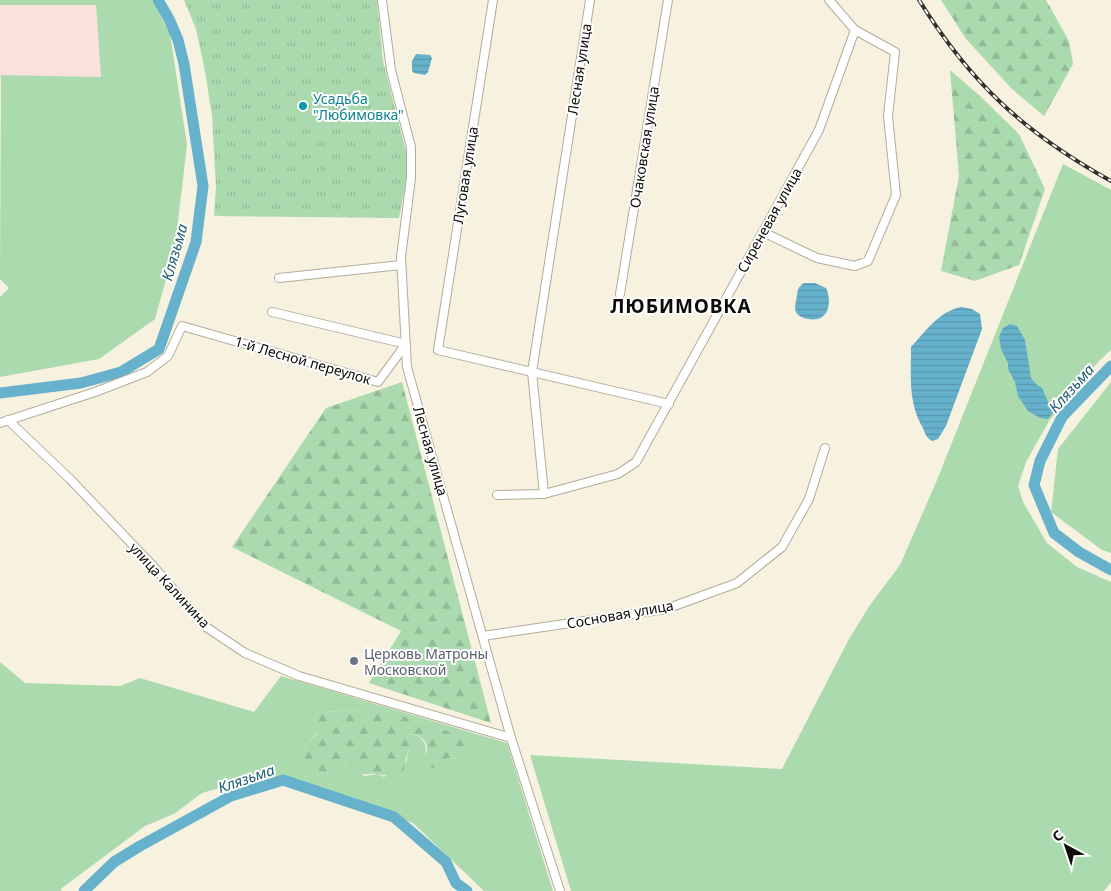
<svg xmlns="http://www.w3.org/2000/svg" width="1111" height="891" viewBox="0 0 1111 891" font-family="'Noto Sans',sans-serif">
	<defs>
		<pattern id="forest-firs" width="22" height="20" patternUnits="userSpaceOnUse" patternTransform="scale(1.25)"><rect width="22" height="20" fill="#abdaaf"/><path d="M5 1l3.5 6h-7zM16 11l3.5 6h-7z" fill="#92ba95"/></pattern>
		<pattern id="park-tufts" width="24" height="20" patternUnits="userSpaceOnUse" patternTransform="scale(1.25)"><rect width="24" height="20" fill="#abdaaf"/><path d="M3 7l-1-3M5 7V3M7 7l1-3M15 17l-1-3M17 17v-4M19 17l1-3" fill="none" stroke="#92ba95"/></pattern>
		<pattern id="water-rules" width="6" height="5" patternUnits="userSpaceOnUse" patternTransform="scale(1.25)"><rect width="6" height="5" fill="#66b1cb"/><path d="M0 2.5h6" fill="none" stroke="#5797ad"/></pattern>
	</defs>
	<rect width="100%" height="100%" fill="#f7f1df"/>
	<polygon fill="#fbe1db" points="0,5 96,5 101,77 1,75 0,86"/>
	<g fill="#abdaaf" fill-rule="evenodd">
		<polygon points="0,0 152,0 170,34 187,145 175,247 155,319 99,359 0,377 0,297 9,288 0,279 1,75 101,77 96,5 0,5"/>
		<polygon points="1063,164 1111,190 1111,350 1099,361 1049,421 1026,462 1018,486 1023,502 1047,543 1077,567 1111,582 1111,882 1104,891 571,891 530,755 782,769 849,639 870,605 900,565 937,480"/>
		<polygon points="1111,382 1111,553 1102,550 1051,512 1058,449"/>
		<path d="M0,662L25,683L120,686L140,678L254,712L281,676L507,743L553,891H484L413,823L354,798L258,777L202,793L174,814L145,826L62,888L61,891H0ZM372,707L374,708L460,759L425,757C428,744 422,733 408,735L406,742L409,748L406,763L384,777L378,774L364,776L356,765H348L330,774L316,771L292,755L305,749L307,743L317,733V720L326,712L346,710L360,712Z"/>
	</g>
	<g fill="url(#forest-firs)">
		<polygon points="941,0 1046,0 1069,41 1073,64 1044,116 1012,89 966,39"/>
		<polygon points="950,70 980,96 1019,134 1045,189 1019,265 975,281 941,271 959,176"/>
		<polygon points="402,382 491,723 369,683 401,631 232,547 326,408"/>
		<path d="M372,706L459,735L468,747L460,759L446,758L444,765L439,770C433,768 426,766 425,758C424,751 427,756 427,750C427,738 417,733 408,735C407,740 408,742 409,747C409,750 407,755 406,758C405,779 393,777 377,774C369,773 365,776 358,772L356,765H348L330,774L316,771L309,772L290,761L292,755L305,749L307,743L317,734V720L320,714L326,712L346,710L360,712Z"/>
	</g>
	<polygon fill="url(#park-tufts)" points="184,0 377,0 383,61 406,151 407,177 399,218 214,216 216,187 212,116 205,71 196,29"/>
	<g fill="url(#water-rules)">
		<polygon points="416,54 430,55 432,58 428,72 425,75 414,73 412,71 412,61"/>
		<path d="M804,283H815L826,288C830,296 831,311 822,317C816,322 799,319 796,312C794,308 796,301 797,296C797,290 799,286 804,283Z"/>
		<path d="M961,307L972,309L980,314L982,329L946,426L938,439L932,441C927,438 925,434 923,428C908,403 911,375 911,347C926,331 938,312 961,307Z"/>
		<polygon points="1010,324 1017,326 1025,340 1031,378 1036,384 1042,388 1050,406 1056,408 1048,419 1040,418 1028,411 1018,396 1015,382 1008,369 1008,363 1001,349 999,337 1003,328"/>
	</g>
	<g fill="none" stroke-linecap="round" stroke-linejoin="round">
		<g stroke="#66b1cb" stroke-width="11">
			<polyline points="1111,366 1062,417 1040,461 1034,485 1054,533 1079,552 1111,570"/>
			<polyline points="0,393 81,383 121,372 159,349 196,242 203,186 184,64 178,40 169,19 158,0"/>
			<polyline points="84,891 114,862 140,846 231,796 283,780 394,817 446,862 456,883 467,891"/>
		</g>
		<defs>
			<g id="minor">
				<polyline points="382,0 391,70 411,147 411,178 401,257 407,367 511,738 560,891"/>
				<polyline points="493,0 438,350 669,404"/>
				<polyline points="763,232 817,258 855,266 868,261 896,195 888,116 895,52 855,30 829,0"/>
				<polyline points="279,278 401,265"/>
				<polyline points="620,294 668,0"/>
				<polyline points="8,420 70,479 153,566 206,627 245,653 299,676 511,738"/>
				<polyline points="0,423 95,392 147,372 168,356 182,326 378,382 406,344 272,312"/>
				<polyline points="544,494 532,372 590,0"/>
				<polyline points="497,495 544,494 618,474 636,462 819,130 855,30"/>
				<polyline points="483,636 666,609 737,583 782,547 809,499 825,448"/>
			</g>
		</defs>
		<use href="#minor" stroke="#b2ac9b" stroke-width="10"/>
		<use href="#minor" stroke="#fff" stroke-width="8"/>
		<defs>
			<path id="rail" d="M919,0C971,84 1025,133 1111,181"/>
		</defs>
		<use href="#rail" stroke="#34312a" stroke-width="4"/>
		<use href="#rail" stroke="#fefefe" stroke-width="2" stroke-dasharray="5.5" stroke-linecap="butt"/>
	</g>
	<circle fill="#0f9aa8" stroke="#fefefe" stroke-width="2" cx="303" cy="106" r="5"/>
	<circle fill="#6b7280" stroke="#fefefe" stroke-width="2" cx="354" cy="661" r="5"/>
	<g text-anchor="middle" dominant-baseline="central" stroke-width="4" stroke-linejoin="round" paint-order="stroke">
		<g font-size="14" fill="#0d0b06" stroke="#fefefe">
			<text transform="translate(579 69) rotate(-81)">Лесная улица</text>
			<text transform="translate(644 147) rotate(-81)">Очаковская улица</text>
			<text transform="translate(465 175) rotate(-81)">Луговая улица</text>
			<text transform="translate(769 220) rotate(-61)">Сиреневая улица</text>
			<text transform="translate(303 360) rotate(16)">1-й Лесной переулок</text>
			<text transform="translate(431 451) rotate(74)">Лесная улица</text>
			<text transform="translate(170 585) rotate(47)">улица Калинина</text>
			<text transform="translate(620 614) rotate(-10)">Сосновая улица</text>
		</g>
		<g font-size="14" fill="#0d838f" stroke="#fefefe" text-anchor="start">
			<text x="313" y="98">Усадьба<tspan x="313" dy="16">"Любимовка"</tspan></text>
		</g>
		<g font-size="14" fill="#5b616d" stroke="#fefefe" text-anchor="start">
			<text x="364" y="653">Церковь Матроны<tspan x="364" dy="16">Московской</tspan></text>
		</g>
		<g font-size="15" font-style="italic" fill="#225e71" stroke="#fefefe">
			<text transform="translate(174 252) rotate(-74)">Клязьма</text>
			<text transform="translate(1071 388) rotate(-48)">Клязьма</text>
			<text transform="translate(246 778) rotate(-19)">Клязьма</text>
		</g>
		<g font-size="19" font-weight="bold" letter-spacing="1" fill="#0d0b06" stroke="#fefefe">
			<text x="681" y="306">ЛЮБИМОВКА</text>
		</g>
	</g>
	<g transform="translate(1066 846) rotate(320)" stroke="#fefefe" stroke-width="4" paint-order="stroke">
	<path d="M0-4L9 19L0 12L-9 19Z" fill="#0d0b06"/>
	<text y="-8" font-size="14" font-weight="bold" text-anchor="middle" fill="#0d0b06">С</text>
	</g>
</svg>
